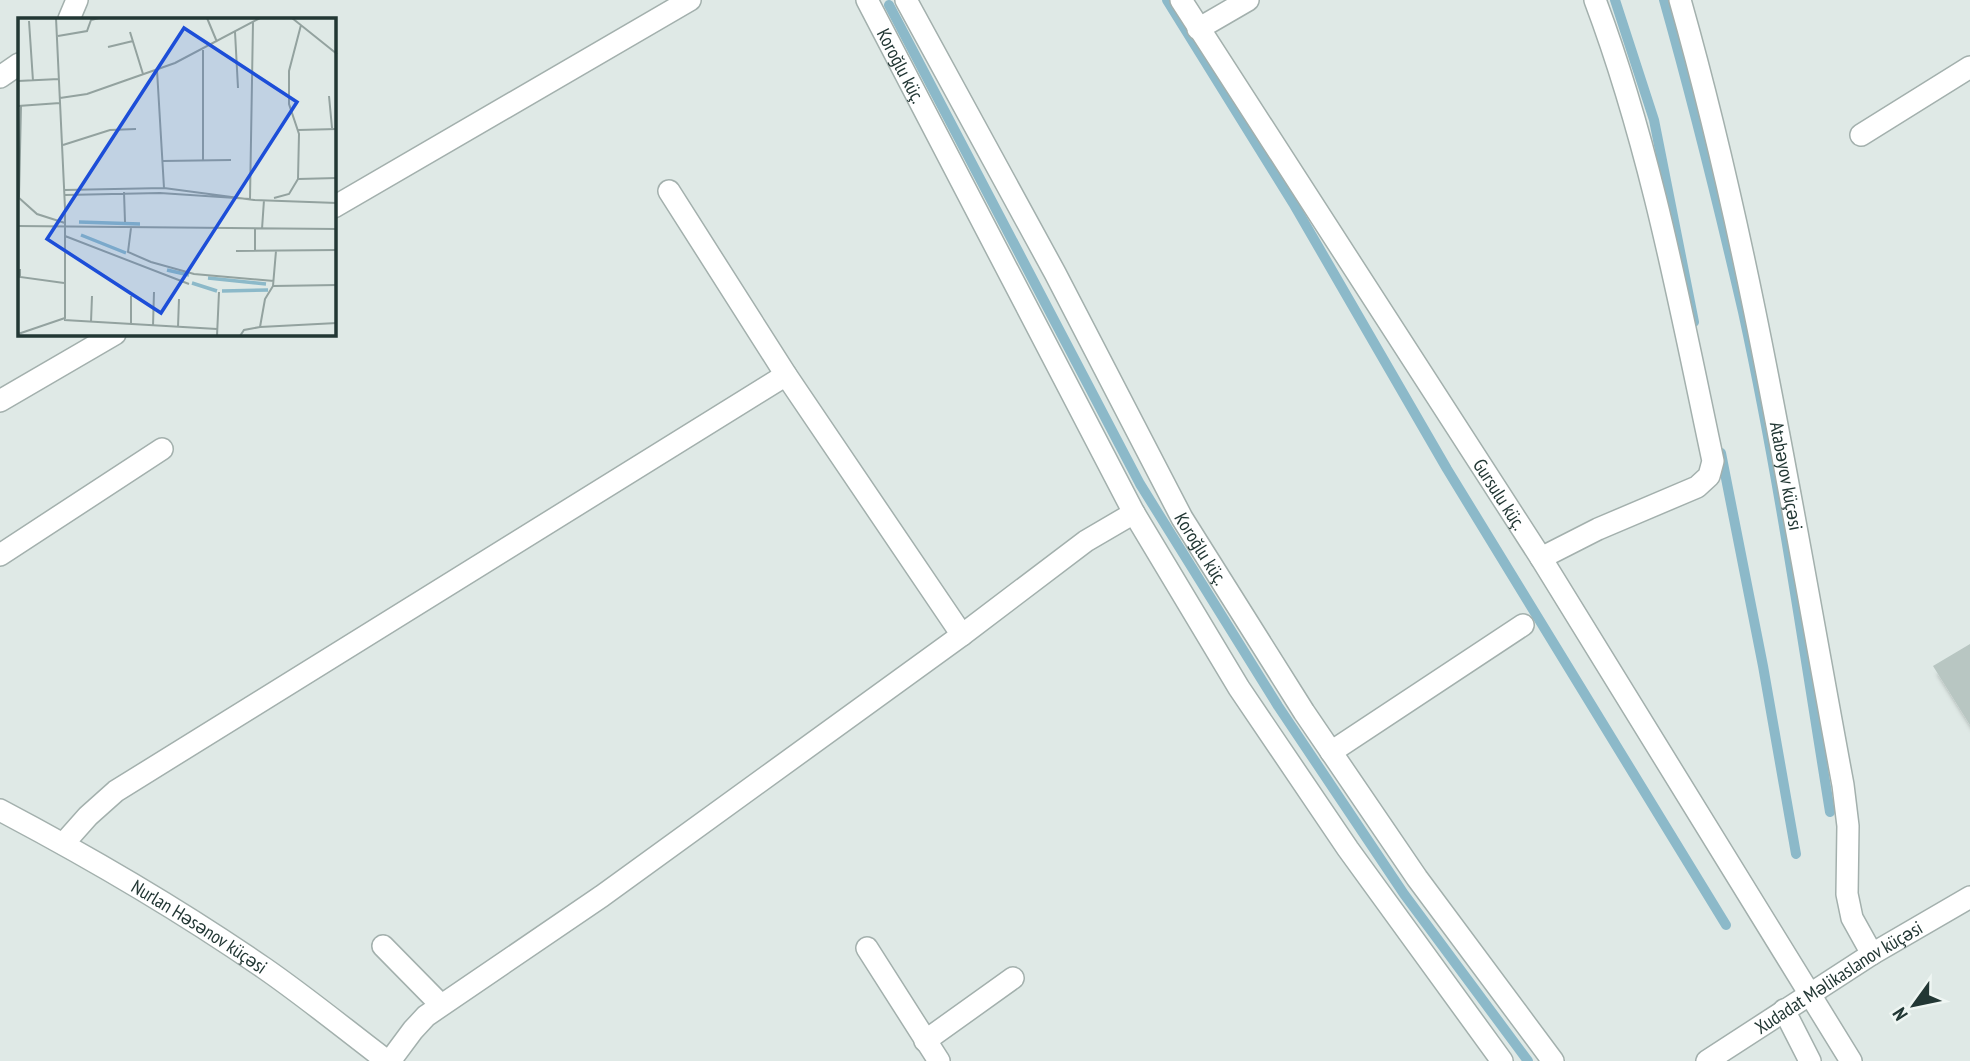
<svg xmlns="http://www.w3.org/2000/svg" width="1970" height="1061" viewBox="0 0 1970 1061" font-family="'PT Sans Narrow',sans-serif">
	<defs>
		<filter id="shadow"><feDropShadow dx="4.5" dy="8" stdDeviation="2" flood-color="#0004"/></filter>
	</defs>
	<rect width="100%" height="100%" fill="#dfe9e6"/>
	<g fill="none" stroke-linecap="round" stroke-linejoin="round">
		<g stroke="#8cb9c9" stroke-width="10">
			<polyline points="1167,0 1293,203 1447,469 1726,925"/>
			<polyline points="1615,0 1654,120 1694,322"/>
			<path d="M1664,0C1693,103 1719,208 1743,312C1779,477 1803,645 1830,812"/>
			<polyline points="889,5 1140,484 1278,706 1404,894 1528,1061"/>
			<polyline points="1721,453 1763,666 1796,854"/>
		</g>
	</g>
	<polygon fill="#b8c6c2" filter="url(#shadow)" points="1970,644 1970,725 1933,666"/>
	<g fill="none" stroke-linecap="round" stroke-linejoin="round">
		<defs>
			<g id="minor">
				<path id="s1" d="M867,0L1134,513L1239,688L1348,849L1502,1061"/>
				<path id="s2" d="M906,0L1055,273L1182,518L1304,712L1417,878L1553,1061"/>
				<path id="s3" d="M1181,0L1541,558L1851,1061"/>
				<path id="s4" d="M1680,0C1753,257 1794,523 1843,785L1848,826L1847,894L1852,918L1872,954"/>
				<polyline points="69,19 77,0"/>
				<polyline points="1198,29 1248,0"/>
				<polyline points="0,77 19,64"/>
				<polyline points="1861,135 1970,67"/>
				<polyline points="669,191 786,375 962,635"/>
				<polyline points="334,207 690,0"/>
				<polyline points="0,401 115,334"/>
				<polyline points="0,555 162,449"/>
				<path d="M1541,558L1598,529L1697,487L1709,476L1713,461C1680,306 1651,149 1595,0"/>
				<polyline points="1331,752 1523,625"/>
				<path id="s5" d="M0,810C91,858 180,910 264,968C306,997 346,1030 387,1061"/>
				<polyline points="64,843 88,816 116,791 786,375"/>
				<polyline points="383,946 441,1005"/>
				<polyline points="867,948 939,1061"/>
				<polyline points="1784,1010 1810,1061"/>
				<polyline points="925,1041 1013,978"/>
				<polyline points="390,1061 413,1030 426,1016 602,896 962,635 1086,541 1134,513"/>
				<path id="s6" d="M1707,1061L1872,954L1970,897"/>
			</g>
		</defs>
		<use href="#minor" stroke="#a3b0ad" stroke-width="24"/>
		<use href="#minor" stroke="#fff" stroke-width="21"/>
	</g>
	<g text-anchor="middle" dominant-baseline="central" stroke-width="7" stroke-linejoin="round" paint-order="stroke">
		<g font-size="19" fill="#223734" stroke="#eff6f3">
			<text stroke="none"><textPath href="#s1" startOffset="74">Koroğlu küç.</textPath></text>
			<text stroke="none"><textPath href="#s4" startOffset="488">Atabəyov küçəsi</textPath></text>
			<text stroke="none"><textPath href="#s3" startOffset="588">Gursulu küç.</textPath></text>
			<text stroke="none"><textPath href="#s2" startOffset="623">Koroğlu küç.</textPath></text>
			<text stroke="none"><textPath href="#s5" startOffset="231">Nurlan Həsənov küçəsi</textPath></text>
			<text stroke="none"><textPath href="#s6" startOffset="156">Xudadat Məlikaslanov küçəsi</textPath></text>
		</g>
	</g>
	<g transform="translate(18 18)">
		<rect width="318" height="318" fill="#dfe9e6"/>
		<path fill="none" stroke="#8cb9c9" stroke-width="3.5" d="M61,204L122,206M63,217L108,235M149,252L171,257M190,260L248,266M174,265L199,273M204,273L250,272"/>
		<path fill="none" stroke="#93a29f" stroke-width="2" d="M189,0L199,24M274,0L319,36M11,3L15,63M112,14L125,56M217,14L220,70M40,18L69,13L73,2L81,0M90,29L115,23M139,52L146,170M0,63L41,61M311,78L314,110M42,80L69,76L157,45L242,0M0,88L42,85M280,112L319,111M45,127L92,112L118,111M185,142V32M145,143L213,142M280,161L319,160M47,172L146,170L236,182L319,185M106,174L107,204M47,177L142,175L232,181L235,4M0,179L19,196L47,205M1,179L3,87M256,180L271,176L280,161L281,116L271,86V53L283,7M0,208L319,211M113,210L110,234L133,244L176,256L256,263M237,211V233M244,211L246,182M47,218L171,266M218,233L319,232M2,251V259L46,265M255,268L319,267M46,302L199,311M73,304L74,278M113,305V278M135,308L136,274M160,309L161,281M242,309L247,281L255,268L258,233M0,316L47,300V190L38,0M199,318L201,274M222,318L226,312L242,309L319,305"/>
		<path fill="#1d4ed8" fill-opacity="0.15" stroke="#1d4ed8" stroke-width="3.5" d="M166,10L279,84L143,295L29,221Z"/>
		<rect width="318" height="318" fill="none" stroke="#223734" stroke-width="3.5"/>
	</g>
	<g transform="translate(1914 1005) rotate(237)" stroke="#eff6f3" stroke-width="5" paint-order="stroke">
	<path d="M0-5L12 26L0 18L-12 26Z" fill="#223734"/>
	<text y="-10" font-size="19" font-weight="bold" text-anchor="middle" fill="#223734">N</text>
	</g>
</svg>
